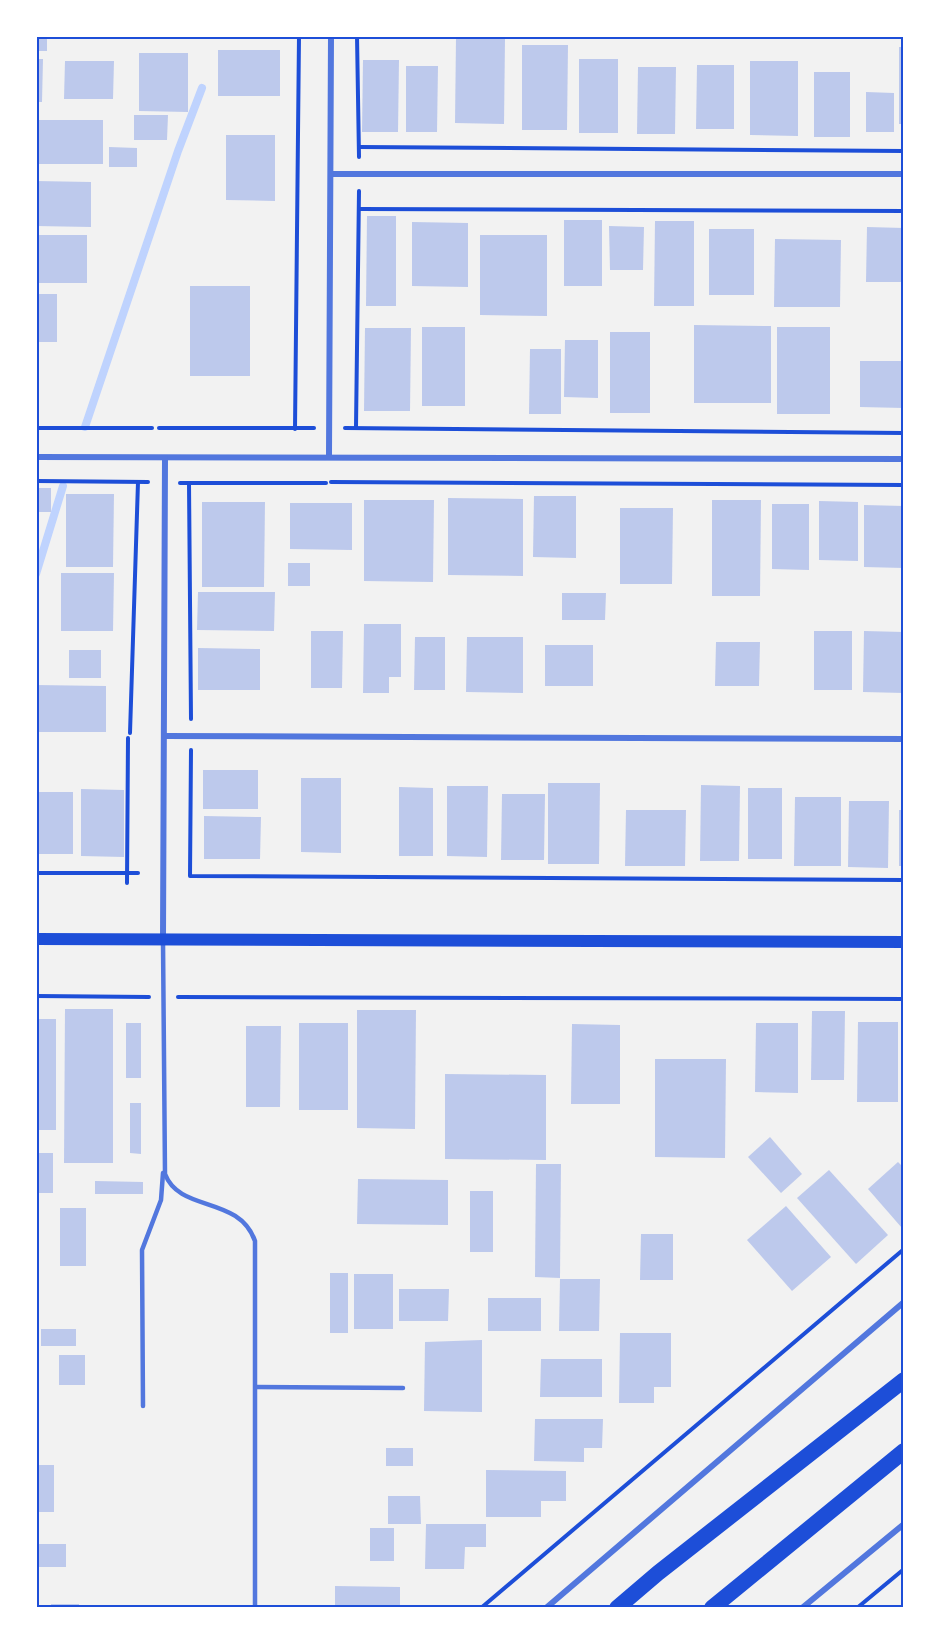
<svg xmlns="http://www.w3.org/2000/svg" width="940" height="1644" viewBox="0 0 940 1644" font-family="'Golos Text',sans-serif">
	<rect width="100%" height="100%" fill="#f2f2f2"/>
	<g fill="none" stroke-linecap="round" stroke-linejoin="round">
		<g stroke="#bfd3fe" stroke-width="8">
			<polyline points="85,427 178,151 202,88"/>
			<polyline points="36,574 63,486"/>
		</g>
	</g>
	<g fill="#bdc9ec">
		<rect x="36" y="36" width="11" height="15"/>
		<polygon points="456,38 505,39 504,124 455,123"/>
		<polygon points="522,45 568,45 567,130 522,130"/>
		<rect x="899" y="47" width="5" height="77"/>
		<rect x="218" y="50" width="62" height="46"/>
		<polygon points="139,53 188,53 188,112 139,111"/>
		<polygon points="36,59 43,59 42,102 36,102"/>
		<rect x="579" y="59" width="39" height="74"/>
		<polygon points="363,60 399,60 398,132 362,132"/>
		<polygon points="65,61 114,61 113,99 64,99"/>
		<polygon points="750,61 798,61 798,136 750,135"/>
		<polygon points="697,65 734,65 734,129 696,129"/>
		<polygon points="406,66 438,66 437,132 406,132"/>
		<polygon points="638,67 676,67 675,134 637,134"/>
		<rect x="814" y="72" width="36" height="65"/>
		<polygon points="866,92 894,93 894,132 866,132"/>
		<polygon points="134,115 168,115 167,140 134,140"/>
		<rect x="36" y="120" width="67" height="44"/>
		<polygon points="226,135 275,135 275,201 226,200"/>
		<polygon points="109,147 137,148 137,167 109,167"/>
		<polygon points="36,181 91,182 91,227 36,226"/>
		<polygon points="367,216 396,216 396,306 366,306"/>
		<rect x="564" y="220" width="38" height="66"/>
		<polygon points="655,221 694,221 694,306 654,306"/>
		<polygon points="412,222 468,223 468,287 412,286"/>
		<polygon points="609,226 644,227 643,270 610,270"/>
		<polygon points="867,227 904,228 904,282 866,282"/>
		<rect x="709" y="229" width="45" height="66"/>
		<rect x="36" y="235" width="51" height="48"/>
		<polygon points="480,235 547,235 547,316 480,315"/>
		<polygon points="775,239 841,240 840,307 774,307"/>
		<rect x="190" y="286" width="60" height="90"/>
		<rect x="36" y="294" width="21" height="48"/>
		<polygon points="694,325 771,326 771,403 694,403"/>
		<rect x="422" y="327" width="43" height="79"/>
		<rect x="777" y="327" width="53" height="87"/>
		<polygon points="365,328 411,328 410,411 364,411"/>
		<rect x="610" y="332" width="40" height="81"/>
		<polygon points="565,340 598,340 598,398 564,397"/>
		<polygon points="530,349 561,349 561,414 529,414"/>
		<polygon points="860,361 904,361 904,408 860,407"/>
		<rect x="36" y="488" width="15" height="24"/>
		<polygon points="66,494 114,494 113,567 66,567"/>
		<polygon points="534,496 576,496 576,558 533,557"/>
		<polygon points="448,498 523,499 523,576 448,575"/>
		<polygon points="364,500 434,500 433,582 364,581"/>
		<polygon points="712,500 761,500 760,596 712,596"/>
		<polygon points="819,501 858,502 858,561 819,560"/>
		<polygon points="202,502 265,502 264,587 202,587"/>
		<polygon points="290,503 352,503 352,550 290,549"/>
		<polygon points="772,504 809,504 809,570 772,569"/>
		<polygon points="864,505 904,506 904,568 864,567"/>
		<polygon points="620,508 673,508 672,584 620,584"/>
		<rect x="288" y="563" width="22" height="23"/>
		<polygon points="61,573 114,573 113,631 61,631"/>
		<polygon points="198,592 275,592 274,631 197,630"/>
		<polygon points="562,593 606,593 605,620 562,620"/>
		<polygon points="364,624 401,624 401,677 389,677 389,693 363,693"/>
		<polygon points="311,631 343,631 342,688 311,688"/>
		<rect x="814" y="631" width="38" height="59"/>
		<polygon points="864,631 904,632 904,693 863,692"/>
		<polygon points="415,637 445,637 445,690 414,690"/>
		<polygon points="467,637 523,637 523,693 466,692"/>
		<polygon points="716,642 760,642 759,686 715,686"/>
		<rect x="545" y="645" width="48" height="41"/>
		<polygon points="198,648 260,649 260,690 198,690"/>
		<rect x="69" y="650" width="32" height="28"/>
		<polygon points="36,685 106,686 106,732 36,732"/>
		<rect x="203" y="770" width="55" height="39"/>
		<polygon points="301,778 341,778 341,853 301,852"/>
		<polygon points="548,783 600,783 599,864 548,864"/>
		<polygon points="701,785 740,786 739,861 700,861"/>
		<polygon points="447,786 488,786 487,857 447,856"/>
		<polygon points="399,787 433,788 433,856 399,856"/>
		<rect x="748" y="788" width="34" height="71"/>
		<polygon points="81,789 124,790 124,857 81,856"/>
		<rect x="36" y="792" width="37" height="62"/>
		<polygon points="502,794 545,794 544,860 501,860"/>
		<polygon points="795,797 841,797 841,866 794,866"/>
		<polygon points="849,801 889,801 888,868 848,867"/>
		<polygon points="626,810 686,810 685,866 625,866"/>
		<rect x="899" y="810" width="5" height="56"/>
		<polygon points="204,816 261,817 260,859 204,859"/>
		<polygon points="65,1009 113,1009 113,1163 64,1163"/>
		<polygon points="357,1010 416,1010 415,1129 357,1128"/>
		<polygon points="812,1011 845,1011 844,1080 811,1080"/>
		<rect x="36" y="1019" width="20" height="111"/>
		<polygon points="858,1022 898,1022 898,1102 857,1102"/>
		<rect x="126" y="1023" width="15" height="55"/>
		<rect x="299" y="1023" width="49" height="87"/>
		<polygon points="756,1023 798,1023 798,1093 755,1092"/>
		<polygon points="572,1024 620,1025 620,1104 571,1104"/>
		<polygon points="246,1026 281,1026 280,1107 246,1107"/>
		<polygon points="655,1059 726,1059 725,1158 655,1157"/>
		<polygon points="445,1074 546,1075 546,1160 445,1159"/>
		<polygon points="130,1103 141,1103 141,1154 130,1153"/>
		<polygon points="770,1137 802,1174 781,1193 748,1157"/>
		<rect x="36" y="1153" width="17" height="40"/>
		<polygon points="898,1162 904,1168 902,1228 868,1189"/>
		<polygon points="536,1164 561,1164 560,1278 535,1277"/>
		<polygon points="829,1170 888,1235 856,1264 797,1198"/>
		<polygon points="358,1179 448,1180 448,1225 357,1224"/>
		<polygon points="95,1181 143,1182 143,1194 95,1194"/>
		<rect x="470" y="1191" width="23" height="61"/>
		<polygon points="786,1206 831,1257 792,1291 747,1240"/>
		<rect x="60" y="1208" width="26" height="58"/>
		<polygon points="641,1234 673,1234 673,1280 640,1280"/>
		<rect x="330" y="1273" width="18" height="60"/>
		<rect x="354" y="1274" width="39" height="55"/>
		<polygon points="560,1279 600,1279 599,1331 559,1331"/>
		<polygon points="399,1289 449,1289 448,1321 399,1321"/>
		<rect x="488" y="1298" width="53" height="33"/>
		<rect x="41" y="1329" width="35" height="17"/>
		<polygon points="620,1333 671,1333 671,1387 654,1387 654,1403 619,1403"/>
		<polygon points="482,1340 482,1412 424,1411 425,1342"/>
		<rect x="59" y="1355" width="26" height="30"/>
		<polygon points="541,1359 602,1359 602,1397 540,1397"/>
		<polygon points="535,1419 603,1419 602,1448 584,1448 584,1462 534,1461"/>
		<rect x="386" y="1448" width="27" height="18"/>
		<rect x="36" y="1465" width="18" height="47"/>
		<polygon points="486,1470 566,1471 566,1501 541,1501 541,1517 486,1517"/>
		<polygon points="388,1496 420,1496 421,1524 388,1524"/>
		<polygon points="426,1524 486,1524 486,1547 465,1547 464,1569 425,1569"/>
		<rect x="370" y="1528" width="24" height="33"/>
		<rect x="36" y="1544" width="30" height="23"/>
		<polygon points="335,1586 400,1587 400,1608 335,1608"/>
		<rect x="51" y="1604" width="28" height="4"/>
	</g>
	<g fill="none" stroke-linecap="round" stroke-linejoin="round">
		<g stroke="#1d4ed8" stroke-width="4">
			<polyline points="357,36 359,157"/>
			<polyline points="359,147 904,151"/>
			<polyline points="360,209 904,211"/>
			<polyline points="356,427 359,191"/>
			<polyline points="36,428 152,428"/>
			<polyline points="159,428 314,428"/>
			<polyline points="345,428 904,433"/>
			<polyline points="295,429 299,36"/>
			<polyline points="36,481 148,482"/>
			<polyline points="331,482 904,485"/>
			<polyline points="180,483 326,483"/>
			<polyline points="189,483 191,719"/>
			<polyline points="130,733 138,482"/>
			<polyline points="191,750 190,876 904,880"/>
			<polyline points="36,873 138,873"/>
			<polyline points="127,883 128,738"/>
			<polyline points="36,996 149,997"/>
			<polyline points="178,997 904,999"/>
			<polyline points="481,1608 904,1249"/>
			<polyline points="857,1608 904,1569"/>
		</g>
		<g stroke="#5277de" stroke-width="4.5">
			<path d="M163,941L165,1174C180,1213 239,1195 255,1241V1608"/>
			<polyline points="256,1387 403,1388"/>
			<polyline points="143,1406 142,1250 161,1200 163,1173"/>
		</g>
		<g stroke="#5277de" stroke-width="6">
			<polyline points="331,174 904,174"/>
			<polyline points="329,456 331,36"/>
			<polyline points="36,457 904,459"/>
			<polyline points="164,736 904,739"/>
			<polyline points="163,939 165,458"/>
			<polyline points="546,1608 904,1302"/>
			<polyline points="802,1608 904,1524"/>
		</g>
		<polyline stroke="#1d4ed8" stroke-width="12" points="36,939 904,942"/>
		<g stroke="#1d4ed8" stroke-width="16">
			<polyline points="617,1608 658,1573 904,1380"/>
			<polyline points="712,1608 904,1451"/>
		</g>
	</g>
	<rect width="940" height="1644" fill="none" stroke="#ffffff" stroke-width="75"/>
	<rect x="38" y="38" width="864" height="1568" fill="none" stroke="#1d4ed8" stroke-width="2"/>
</svg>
